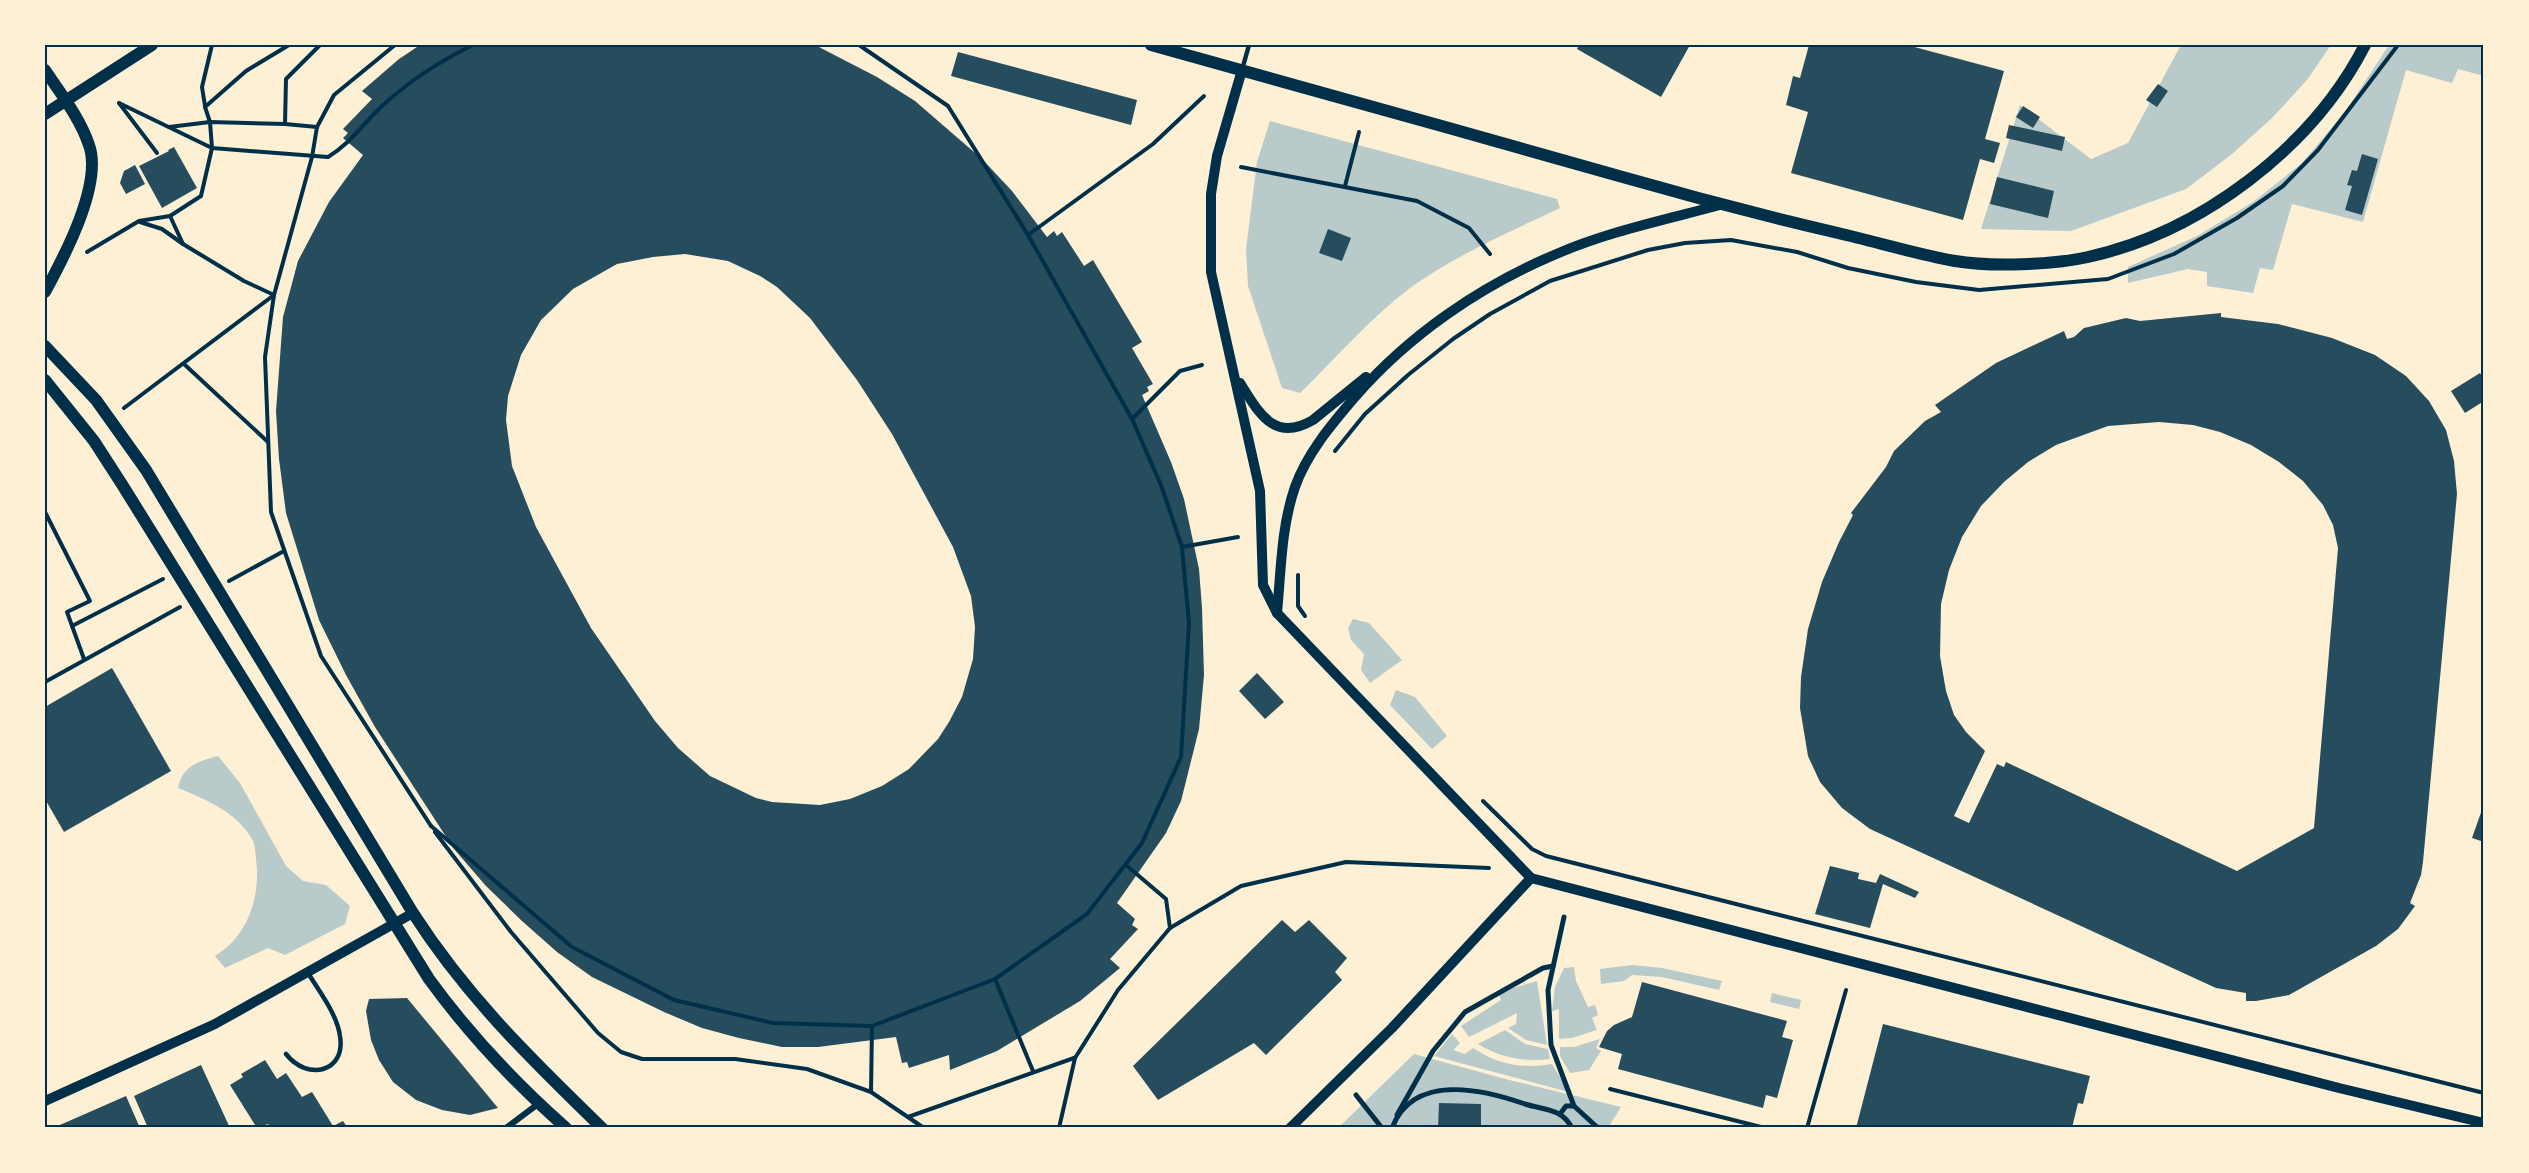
<svg xmlns="http://www.w3.org/2000/svg" width="2529" height="1173" viewBox="0 0 2529 1173" font-family="Inter,sans-serif">
	<rect width="100%" height="100%" fill="#fdf0d5"/>
	<g fill="#b9caca">
		<polygon points="2181,45 2331,45 2307,80 2272,118 2232,154 2186,189 2071,231 1981,229 2020,105 2091,159 2128,143"/>
		<polygon points="2389,45 2484,45 2484,76 2458,69 2452,83 2406,70 2363,222 2292,204 2273,270 2260,268 2253,293 2207,286 2207,272 2188,269 2128,283 2128,267 2197,236 2253,202 2302,163 2345,112"/>
		<path d="M1270,121L1557,199L1560,208C1509,232 1456,255 1410,288C1370,318 1336,358 1300,393L1282,388L1248,286L1246,249L1257,162Z"/>
		<polygon points="1353,619 1369,623 1402,660 1370,683 1361,670 1364,654 1351,640 1348,628"/>
		<polygon points="1396,690 1415,697 1447,736 1432,749 1390,705"/>
		<path d="M218,756L240,783L286,866L303,881L326,885L350,906L345,924L285,955L268,948L225,968L215,956C246,937 258,904 257,869C256,861 256,849 253,841C239,813 205,799 178,788C182,766 199,761 218,756Z"/>
		<polygon points="1632,965 1662,968 1722,981 1719,990 1662,977 1632,975 1624,981 1601,984 1600,969"/>
		<polygon points="1574,967 1576,981 1588,1007 1595,1005 1598,1015 1592,1018 1597,1030 1572,1038 1559,1039 1559,1009 1552,1011 1555,987 1564,968"/>
		<polygon points="1537,981 1547,1045 1526,1040 1508,1028 1516,1024 1517,1013 1469,1037 1461,1026 1501,1000 1499,995 1513,988"/>
		<polygon points="1772,993 1801,1000 1799,1009 1770,1002"/>
		<path d="M1505,1030L1525,1044L1548,1049L1550,1059C1523,1062 1501,1058 1478,1044Z"/>
		<path d="M1452,1034L1460,1043L1453,1050L1465,1054L1473,1048C1499,1065 1522,1069 1552,1064L1569,1092L1434,1056Z"/>
		<polygon points="1600,1039 1596,1048 1601,1051 1589,1070 1570,1073 1560,1056 1560,1047 1574,1047"/>
		<polygon points="1414,1054 1509,1080 1621,1107 1608,1128 1338,1128"/>
	</g>
	<g fill="#264d5e" fill-rule="evenodd">
		<path d="M420,45H815L877,77L915,101L982,159L1012,191L1047,237L1054,231L1057,236L1062,232L1084,266L1093,260L1142,342L1132,348L1153,384L1147,387L1149,391L1142,395L1171,462L1184,499L1199,569L1202,608L1204,675L1199,729L1181,801L1166,833L1117,903L1135,919L1132,925L1138,929L1110,959L1120,968L1080,1001L997,1051L950,1070L949,1055L909,1068L907,1062L902,1063L896,1037L818,1047H782L739,1038L702,1028L664,1012L592,977L557,952L522,921L486,886L454,849L375,727L346,675L319,620L286,513L279,459L276,411L283,317L298,261L329,202L363,155L343,138L348,133L343,129L372,99L362,91L399,59ZM685,254L728,261L760,276L777,287L810,318L857,380L892,434L953,547L971,596L975,627L973,659L962,697L949,722L938,739L909,769L882,786L850,799L820,805L772,802L756,798L710,776L678,748L655,721L591,628L536,527L512,466L506,420L508,396L521,355L541,320L573,289L617,264L653,257Z"/>
		<polygon points="1579,45 1690,45 1661,97 1577,49"/>
		<polygon points="1809,45 1907,45 2004,71 1985,139 2000,143 1994,163 1980,159 1963,220 1791,173 1808,112 1786,105 1793,76 1800,78"/>
		<polygon points="958,52 1137,100 1131,125 951,76"/>
		<polygon points="2158,84 2168,91 2157,107 2146,100"/>
		<polygon points="2023,106 2040,117 2033,128 2016,117"/>
		<polygon points="2009,125 2065,137 2062,151 2006,138"/>
		<polygon points="174,147 197,188 162,208 139,166 169,151 168,150"/>
		<polygon points="2362,154 2378,159 2362,215 2345,210 2352,186 2347,185 2352,170 2357,171"/>
		<polygon points="135,165 145,184 126,194 120,183 124,171"/>
		<polygon points="1997,177 2054,191 2048,218 1990,204"/>
		<polygon points="1328,229 1351,238 1342,261 1319,253"/>
		<path d="M2221,313V317L2278,324L2332,338L2375,355L2406,376L2429,401L2446,430L2454,461L2457,494L2423,862L2421,875L2410,903L2415,906L2398,929L2376,946L2289,995L2256,1001H2246V993L2216,988L1870,829L1842,808L1820,782L1808,756L1800,708L1801,677L1808,629L1822,582L1839,542L1853,515L1851,513L1886,467L1894,451L1925,421L1941,412L1935,405L1996,363L2064,331L2067,339L2074,337L2084,328L2126,318L2140,321ZM2159,422L2193,425L2220,432L2251,445L2279,462L2303,481L2323,505L2333,525L2338,548L2314,828L2237,871L2006,762L2004,767L1997,764L1969,823L1954,816L1985,751L1966,732L1954,715L1946,691L1940,656L1941,604L1949,570L1962,537L1981,506L2004,482L2028,462L2056,445L2108,426Z"/>
		<polygon points="2480,373 2484,379 2484,401 2465,413 2451,391"/>
		<polygon points="112,668 171,771 64,832 45,799 45,707"/>
		<polygon points="1257,673 1284,702 1265,719 1239,691"/>
		<polygon points="2484,804 2484,842 2472,838"/>
		<polygon points="1830,866 1859,873 1858,879 1876,883 1880,874 1919,892 1915,898 1883,884 1870,928 1815,914"/>
		<polygon points="1282,920 1295,932 1309,920 1347,958 1335,972 1342,980 1266,1055 1254,1043 1158,1100 1133,1066"/>
		<polygon points="1642,982 1787,1021 1782,1037 1793,1040 1777,1098 1766,1095 1763,1108 1618,1069 1622,1054 1599,1047 1607,1031 1614,1025 1632,1017"/>
		<polygon points="407,998 498,1108 470,1115 442,1110 416,1100 393,1082 379,1060 371,1040 366,1011 369,999"/>
		<polygon points="1883,1024 2090,1076 2083,1104 2078,1103 2072,1128 1856,1128"/>
		<polygon points="265,1060 277,1079 286,1073 302,1097 312,1092 333,1126 343,1121 348,1128 270,1128 268,1124 257,1128 230,1085 243,1077 241,1074"/>
		<polygon points="201,1065 230,1128 148,1128 134,1096"/>
		<polygon points="126,1096 140,1128 53,1128"/>
		<polygon points="1439,1103 1481,1104 1481,1128 1438,1128"/>
	</g>
	<g fill="none" stroke-linecap="round" stroke-linejoin="round">
		<g stroke="#003049" stroke-width="4">
			<path d="M289,45L246,71L205,107L210,122L212,148L328,157C350,144 363,124 381,107C410,80 438,62 473,45"/>
			<polyline points="395,45 334,95 317,127 312,157 274,295 265,357 271,512 321,656 431,826"/>
			<polyline points="119,103 157,153"/>
			<polyline points="205,106 202,87 212,45"/>
			<polyline points="285,124 317,127"/>
			<polyline points="169,127 210,122 285,124 286,79 320,45"/>
			<polyline points="1241,167 1417,201 1469,228 1490,254"/>
			<polyline points="1345,186 1359,132"/>
			<polyline points="140,222 162,229 183,244 170,216"/>
			<polyline points="1028,235 1153,144 1204,96"/>
			<polyline points="87,252 139,221 170,216 201,196 212,148 119,103"/>
			<polyline points="184,364 268,442"/>
			<polyline points="124,408 274,295 244,281 183,244"/>
			<polyline points="1132,419 1180,371 1202,365"/>
			<polyline points="1335,451 1365,414 1408,375 1453,339 1490,314 1550,281 1648,250 1685,243 1731,240 1797,252 1848,268 1916,282 1979,290 2108,279 2174,254 2237,218 2283,186 2318,150 2398,45"/>
			<polyline points="45,512 90,601 67,612 84,659"/>
			<polyline points="1182,547 1238,537"/>
			<polyline points="1298,575 1298,606 1305,616"/>
			<polyline points="229,581 284,551"/>
			<polyline points="72,626 163,579"/>
			<polyline points="45,682 180,607"/>
			<polyline points="1483,801 1532,849 1546,856 2484,1093"/>
			<polyline points="431,826 572,947 674,1000 773,1023 872,1026 995,979 1087,914 1142,843 1181,757 1189,623 1182,547 1161,485 1132,419 1028,235 948,106 859,45"/>
			<polyline points="435,832 511,932 598,1033 621,1052 642,1059 735,1059 807,1069 871,1092 924,1128"/>
			<polyline points="1170,928 1241,886 1346,862 1489,868"/>
			<polyline points="995,979 1033,1071"/>
			<polyline points="1610,1089 1765,1128"/>
			<polyline points="871,1092 872,1026"/>
			<polyline points="908,1117 1074,1058"/>
			<polyline points="1059,1128 1075,1058 1118,990 1170,928 1166,899 1126,865"/>
			<polyline points="1807,1128 1846,990"/>
		</g>
		<g stroke="#003049" stroke-width="4.5">
			<polyline points="1242,70 1249,45"/>
			<path d="M286,1054C307,1081 346,1073 340,1036C337,1014 319,991 308,973"/>
		</g>
		<g stroke="#003049" stroke-width="5">
			<polyline points="1564,917 1548,990 1551,1045 1574,1106"/>
			<polyline points="1356,1095 1382,1128"/>
			<polyline points="1560,1114 1566,1106 1574,1106 1598,1128"/>
			<polyline points="1397,1115 1433,1051 1465,1012 1543,968 1553,966"/>
			<path d="M1392,1128C1413,1073 1482,1089 1525,1104C1544,1110 1562,1108 1572,1128"/>
		</g>
		<polyline stroke="#003049" stroke-width="6" points="506,1128 538,1104"/>
		<g stroke="#003049" stroke-width="10">
			<polyline points="1242,70 1217,156 1211,194 1211,272 1260,491 1263,585 1277,613 1531,878 2339,1088 2484,1123"/>
			<path d="M1240,383C1259,413 1274,443 1313,420L1366,377"/>
			<path d="M1277,613C1281,572 1281,527 1295,487C1307,453 1332,424 1355,397C1409,335 1479,287 1554,255C1606,232 1664,220 1720,205"/>
			<polyline points="45,1101 215,1024 413,913"/>
			<polyline points="1290,1128 1392,1028 1531,878"/>
		</g>
		<g stroke="#003049" stroke-width="12">
			<path d="M1151,45C1308,88 1463,132 1619,176C1692,197 1765,216 1838,233C1877,242 1916,254 1955,261C1991,267 2052,265 2088,257C2201,232 2312,148 2365,45"/>
			<path d="M45,70C61,94 80,118 89,145C103,184 64,257 45,292"/>
			<polyline points="45,114 152,45"/>
			<path d="M45,346L96,400L146,470L413,913C467,997 531,1059 602,1128"/>
			<path d="M45,380L94,441L123,486L429,979C469,1034 515,1083 566,1128"/>
		</g>
	</g>
	<rect width="2529" height="1173" fill="none" stroke="#fdf0d5" stroke-width="93"/>
	<rect x="46" y="46" width="2436" height="1080" fill="none" stroke="#003049" stroke-width="2"/>
</svg>
